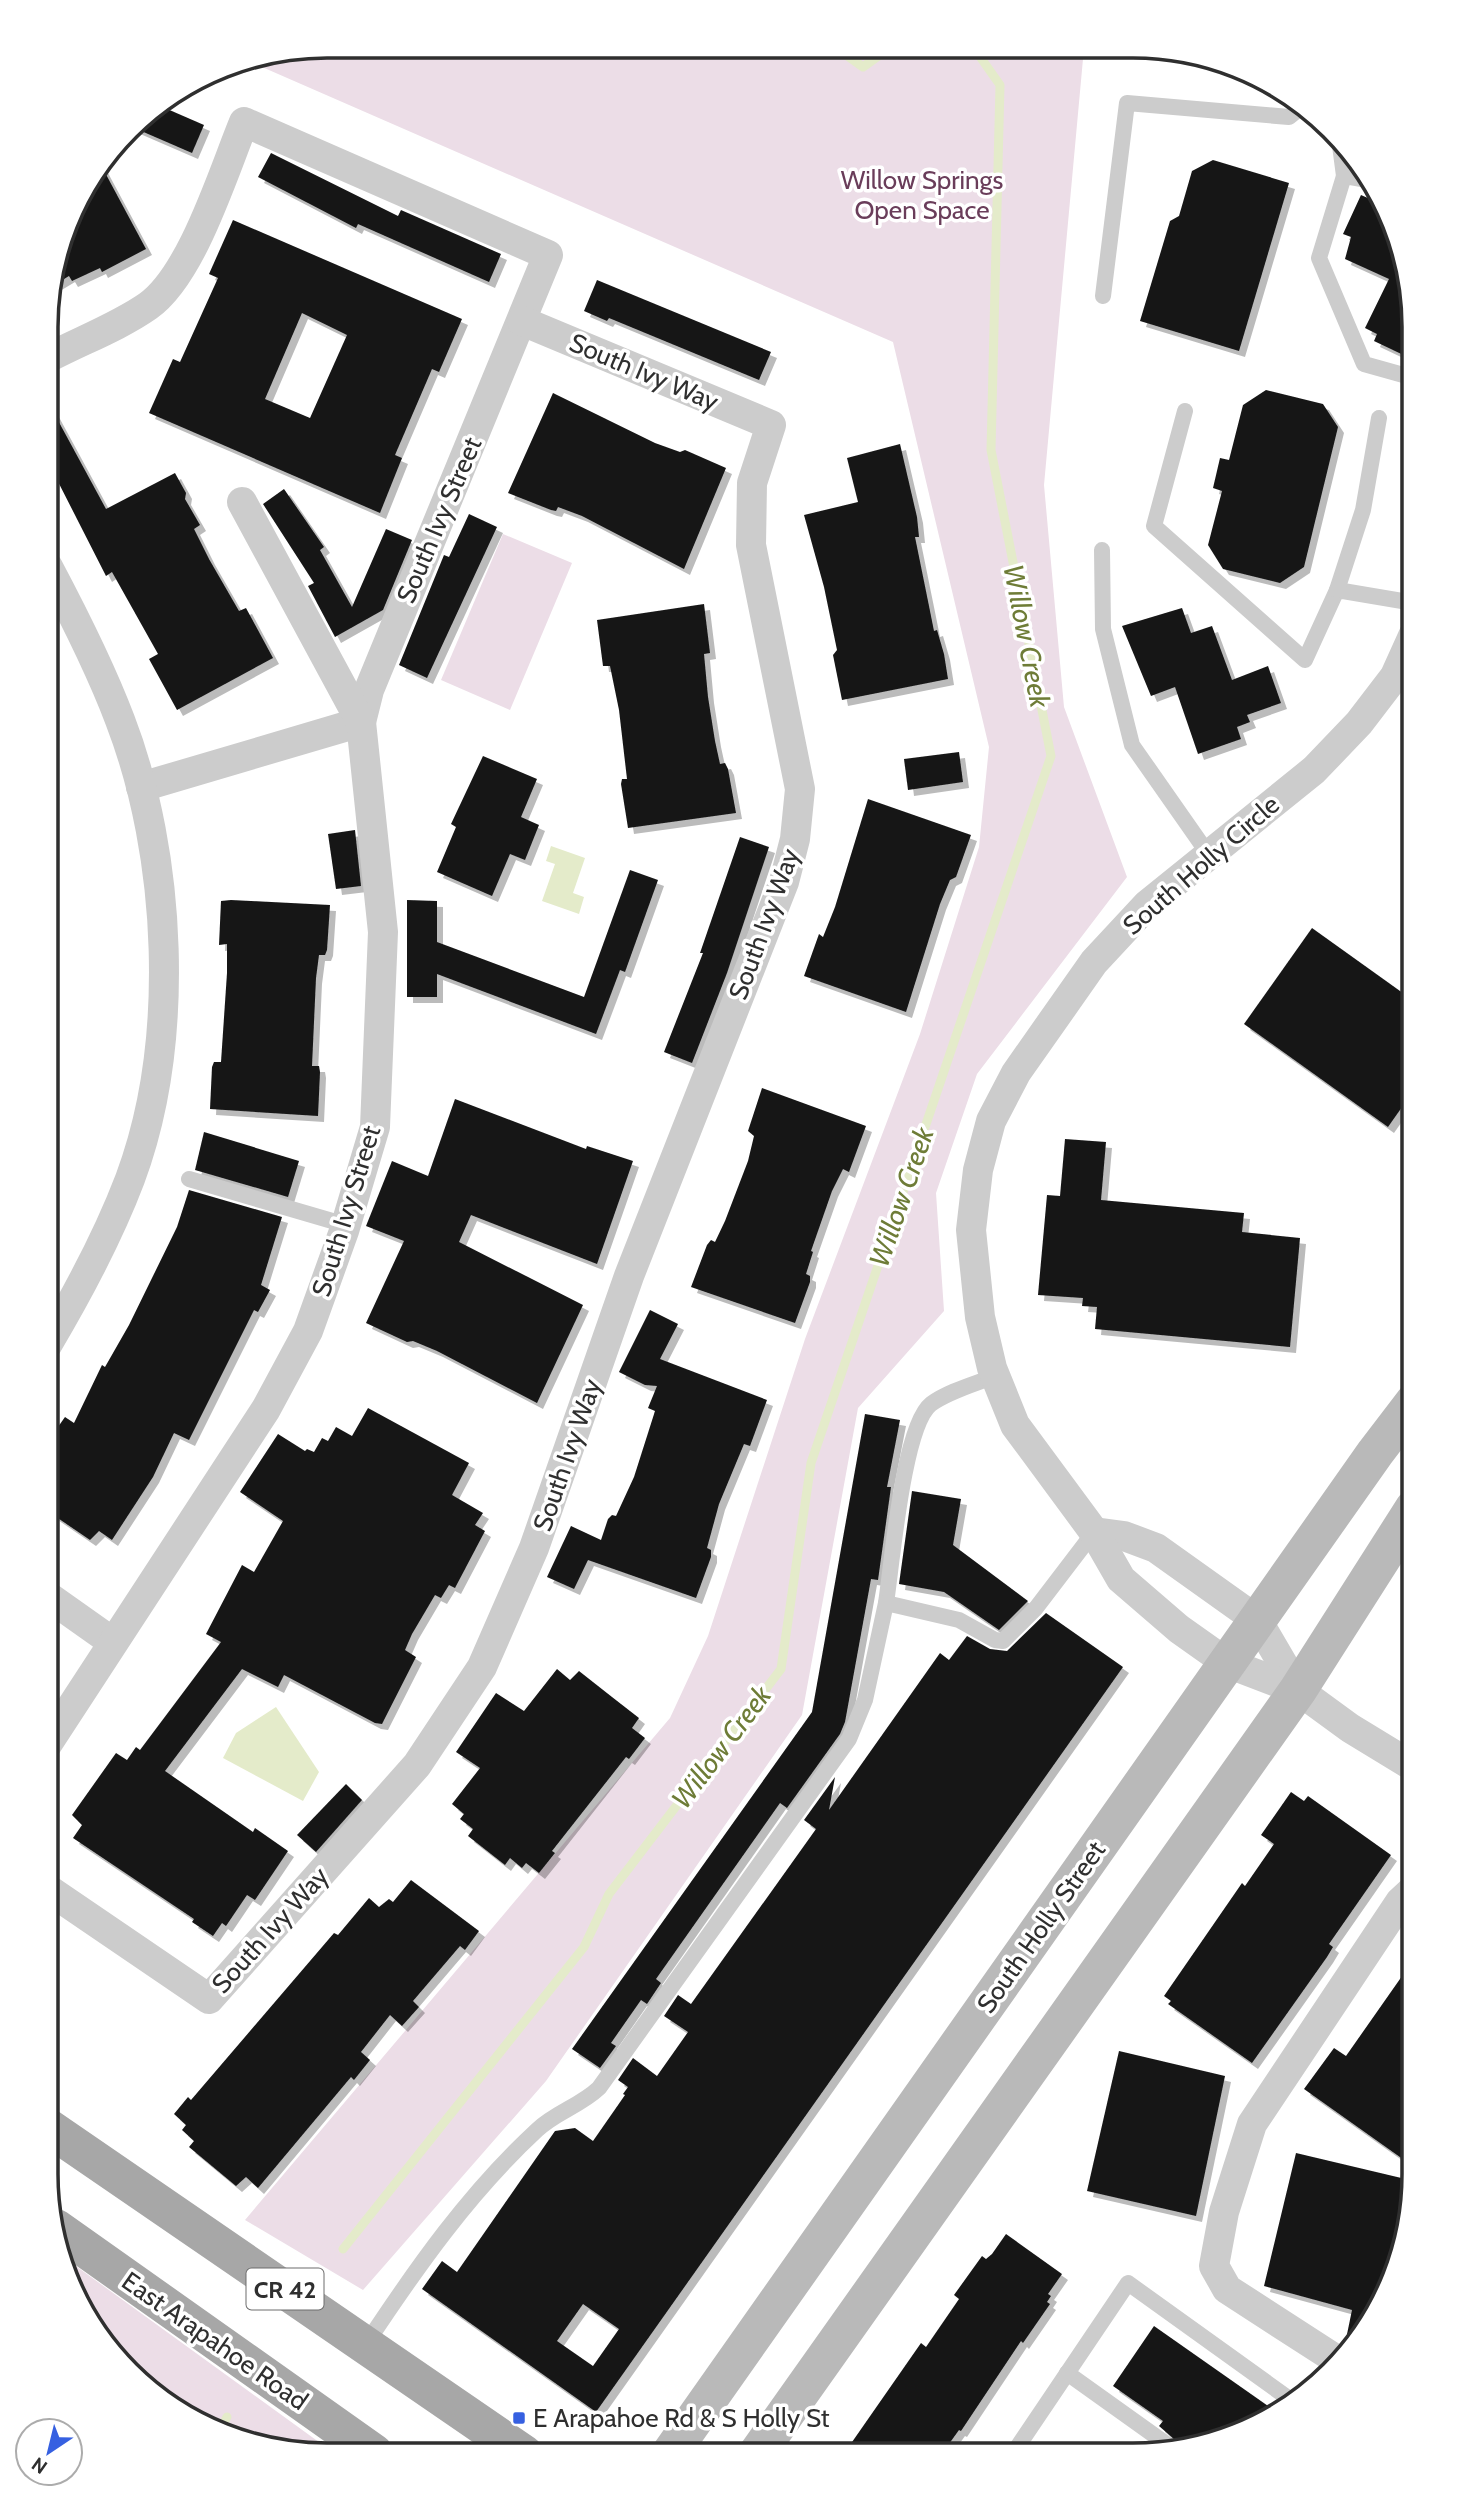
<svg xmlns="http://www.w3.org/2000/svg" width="1460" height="2501" viewBox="0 0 1460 2501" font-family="Cabin,sans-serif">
	<defs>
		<filter id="shadow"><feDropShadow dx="6" dy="6" stdDeviation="0" flood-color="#0004"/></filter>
	</defs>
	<rect width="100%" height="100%" fill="#fff"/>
	<g fill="#ecdde7">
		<polygon points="327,46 1084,48 1044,485 1064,707 1127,877 977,1074 936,1193 944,1311 858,1408 802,1715 546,2081 363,2290 245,2220 670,1718 708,1636 805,1339 920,1034 979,847 989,747 893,342 248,61"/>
		<polygon points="503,534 572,563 510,710 441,680"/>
		<path d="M62,2256L334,2453C295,2453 256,2449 219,2434C149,2406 77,2331 62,2256Z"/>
	</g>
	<g fill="#e4ebca">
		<polygon points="551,846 585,858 573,893 584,897 579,914 542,901 555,864 546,861"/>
		<polygon points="276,1707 319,1772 303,1801 223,1758 236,1733"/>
	</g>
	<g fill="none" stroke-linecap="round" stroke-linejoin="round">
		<g stroke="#e4ebca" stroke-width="9">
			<polyline points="835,47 863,67 891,47"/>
			<polyline points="343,2249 584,1947 609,1894 781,1669 811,1463 1051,756 991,450 1000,85 976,51 943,47"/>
			<polyline points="218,2434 227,2417"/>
		</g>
	</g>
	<g fill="#161616" fill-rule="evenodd" filter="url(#shadow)">
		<polygon points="158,105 204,125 192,153 132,127 141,116"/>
		<polygon points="271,153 398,216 401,210 501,254 489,282 358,224 356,228 258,177"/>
		<polygon points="1213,160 1289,183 1239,351 1140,321 1170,221 1179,216 1192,171"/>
		<polygon points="102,167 146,249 102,272 100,268 72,281 69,276 49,288 75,202"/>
		<polygon points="1361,195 1386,206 1393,219 1415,327 1414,360 1374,341 1377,334 1365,328 1389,279 1345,259 1351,237 1343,234"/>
		<path d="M233,220L462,319L439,372L432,369L395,455L402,458L380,513L149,413L173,359L180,362L218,278L209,274ZM302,313L347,335L310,418L265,399Z"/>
		<polygon points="597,280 771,352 759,380 609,318 607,321 584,311"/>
		<polygon points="1266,390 1323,404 1338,427 1304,567 1280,583 1223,569 1208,545 1222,491 1213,488 1220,458 1229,460 1243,405"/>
		<polygon points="553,393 655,443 680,452 685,450 726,468 684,569 582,516 558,507 556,511 551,510 508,493"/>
		<polygon points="48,402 106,509 175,473 186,493 185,499 200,525 194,529 209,559 239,611 246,608 273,658 177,710 149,659 158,654 112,572 106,576 48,462"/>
		<polygon points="900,444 917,517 919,537 915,537 929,606 934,631 937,630 944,654 948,679 842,700 833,655 837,650 824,587 804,515 858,502 847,458"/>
		<polygon points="284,489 324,547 320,550 352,607 386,529 412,540 383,610 335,637 308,586 314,583 263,504"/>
		<polygon points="469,514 497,527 427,678 399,665 444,555 449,557"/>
		<polygon points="704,604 710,653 704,654 708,697 715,741 720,764 725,763 728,769 736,813 628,828 621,784 622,779 627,779 619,710 610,666 603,666 597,620"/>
		<polygon points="1182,608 1191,633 1212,626 1232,680 1268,666 1281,703 1247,715 1250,722 1237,727 1241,739 1198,754 1175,687 1151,696 1122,626"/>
		<polygon points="959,752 963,782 908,790 904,759"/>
		<polygon points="483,756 537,779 521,817 539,825 525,860 510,854 492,896 437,872 456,827 451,824"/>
		<polygon points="868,799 971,835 956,877 950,880 940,904 906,1012 804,976 819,934 823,937 835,907"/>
		<polygon points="355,830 361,886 336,889 328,834"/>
		<polygon points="740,837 769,847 727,973 692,1063 664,1052 703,953 700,953"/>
		<polygon points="630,870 658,880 625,972 620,970 596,1034 437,974 437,997 407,997 407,900 437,901 437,942 584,997"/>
		<polygon points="231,900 330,905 327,950 325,955 319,955 316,978 312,1066 319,1066 320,1072 318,1116 210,1109 212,1067 214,1062 221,1062 227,973 227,944 219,945 221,901"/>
		<polygon points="1312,928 1414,1001 1414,1090 1388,1127 1244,1024"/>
		<polygon points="762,1088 866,1126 849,1172 843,1169 832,1191 811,1251 813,1252 806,1274 810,1276 810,1282 795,1323 691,1287 707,1245 711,1240 715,1242 725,1221 748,1161 754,1136 748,1131"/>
		<polygon points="455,1099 586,1149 587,1146 633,1161 597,1264 471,1215 459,1242 583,1305 537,1403 437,1351 413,1341 407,1342 366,1323 404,1241 366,1226 392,1161 428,1176"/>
		<polygon points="204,1132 299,1161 288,1197 195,1170"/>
		<polygon points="1065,1139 1106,1142 1101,1200 1244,1213 1242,1232 1300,1238 1290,1347 1095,1329 1097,1307 1082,1306 1083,1298 1038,1295 1047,1195 1060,1196"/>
		<polygon points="189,1190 282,1217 261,1285 270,1290 258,1312 254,1310 189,1440 174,1433 153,1477 112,1540 99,1531 90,1540 46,1510 46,1444 65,1417 74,1423 102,1365 105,1367 129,1325 177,1227"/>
		<polygon points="650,1310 678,1324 660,1359 767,1400 750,1446 744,1444 719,1504 707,1548 711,1550 711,1557 696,1598 588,1560 574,1589 547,1577 571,1526 601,1540 608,1519 612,1515 616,1516 634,1477 655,1411 648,1408 657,1386 645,1385 619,1372"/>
		<polygon points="368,1408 469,1463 452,1495 483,1513 475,1525 485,1531 455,1588 449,1585 441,1598 435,1595 412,1634 405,1650 416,1657 382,1724 375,1723 284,1675 278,1687 242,1669 165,1771 253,1832 255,1828 288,1851 255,1900 247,1895 226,1926 222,1923 213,1936 192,1922 194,1919 73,1838 82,1825 72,1815 116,1753 127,1760 136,1747 140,1750 221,1642 206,1634 242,1565 254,1572 283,1521 240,1492 278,1434 305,1451 307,1449 314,1452 322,1438 328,1441 336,1427 352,1436"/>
		<polygon points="865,1414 900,1420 887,1487 891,1487 878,1580 871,1579 845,1722 840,1734 787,1808 780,1803 656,1979 661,1983 647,2004 641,2000 611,2043 616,2046 600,2068 572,2049 812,1712"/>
		<polygon points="912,1491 961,1499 953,1545 1028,1601 999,1630 944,1592 899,1584"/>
		<path d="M1046,1613L1123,1667L596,2412L422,2289L442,2261L457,2272L555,2131L575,2128L593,2141L625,2095L623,2094L628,2087L618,2080L633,2058L657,2076L688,2032L664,2016L678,1995L691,2004L816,1829L804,1820L835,1777L829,1810L940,1653L949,1660L967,1636L990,1649L1007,1651ZM583,2304L619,2329L593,2366L557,2341Z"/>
		<polygon points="557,1669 570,1680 579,1671 612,1697 639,1718 632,1728 645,1738 629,1759 626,1757 552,1851 555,1853 539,1873 526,1863 522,1868 510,1858 505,1865 468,1836 473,1829 460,1819 464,1814 452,1804 480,1768 456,1752 496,1693 524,1711"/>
		<polygon points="346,1784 362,1800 316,1852 297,1835"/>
		<polygon points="1291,1792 1304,1801 1308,1796 1391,1855 1329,1944 1333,1947 1327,1957 1252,2063 1168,2004 1171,2001 1164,1996 1242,1883 1245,1886 1274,1844 1261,1835"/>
		<polygon points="411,1880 479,1931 465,1950 460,1946 413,2001 419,2007 402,2026 390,2015 361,2052 370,2060 354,2080 351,2077 258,2188 246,2177 236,2186 189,2147 194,2141 182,2130 186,2125 174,2114 188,2097 191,2100 334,1933 338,1935 369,1898 379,1907 389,1899 393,1902"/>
		<polygon points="1414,1959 1414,2167 1304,2089 1334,2048 1346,2056"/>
		<polygon points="1119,2051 1225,2076 1196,2216 1087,2191"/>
		<polygon points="1296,2153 1414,2181 1399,2265 1352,2350 1345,2344 1352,2310 1264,2286"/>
		<polygon points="1006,2234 1062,2274 1048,2294 1051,2296 1047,2302 1050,2304 1023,2343 1021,2341 961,2431 959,2430 941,2455 843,2455 921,2343 926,2347 959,2299 954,2295 982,2256 986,2259 992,2254"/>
		<polygon points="1154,2326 1278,2413 1241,2434 1182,2446 1159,2426 1163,2421 1113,2386"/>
	</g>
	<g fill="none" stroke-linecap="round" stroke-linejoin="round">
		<g stroke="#ccc" stroke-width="16">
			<polyline points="1339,138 1344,176"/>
			<polyline points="1371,181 1344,176 1319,258 1364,364 1414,378"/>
			<polyline points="1103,296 1127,103 1289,117 1305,104"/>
			<polyline points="1185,411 1154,526 1305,660 1337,590 1414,603"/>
			<polyline points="1102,550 1103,629 1132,745 1209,855"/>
			<polyline points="1337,590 1363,510 1379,418"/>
			<polyline points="189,1179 346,1225"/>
			<path d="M886,1603C892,1565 903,1426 931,1404C949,1391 975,1384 995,1376"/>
			<path d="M366,2344C417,2267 469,2193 537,2130C556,2112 580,2106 599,2088L849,1739L865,1700L886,1603L959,1620L995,1640L1003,1641L1036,1608L1094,1532"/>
			<polyline points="1067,2373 1172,2448"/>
			<polyline points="1012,2455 1128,2283 1295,2403"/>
		</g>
		<g stroke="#ccc" stroke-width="30">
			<path d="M48,358C80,341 118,327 148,306C192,275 223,173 244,122L548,255L369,690L361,722L141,787"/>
			<path d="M47,1345C79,1291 108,1237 130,1179C181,1042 172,855 120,720C100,667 74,616 48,567"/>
			<polyline points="1094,1532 1124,1536 1156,1548 1257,1620 1298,1690"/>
			<polyline points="46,1595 111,1641"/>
			<polyline points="46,1746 266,1409 308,1331 344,1231 375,1127 383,932 361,722 242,502"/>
			<polyline points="1414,1767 1350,1728 1298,1690 1227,1663 1179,1629 1121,1579 1094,1532 1015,1425 992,1368 980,1317 971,1230 978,1170 991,1121 1016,1073 1094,962 1147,905 1314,770 1359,723 1395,676 1414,634"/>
			<polyline points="46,1888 209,1999 417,1765 482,1667 534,1548 629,1276 784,882 795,839 800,789 751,545 752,483 771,425 522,321"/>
			<polyline points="1340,2362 1227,2289 1214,2266 1224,2212 1252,2124 1400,1902 1414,1889"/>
		</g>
		<g stroke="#b9b9b9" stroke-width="38">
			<polyline points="670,2454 1375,1453 1414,1402"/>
			<polyline points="757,2454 1298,1690 1414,1508"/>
		</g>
		<g stroke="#a7a7a7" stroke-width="38">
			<polyline points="46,2126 524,2454"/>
			<polyline points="56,2228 374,2453"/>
		</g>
	</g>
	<rect fill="#3660e1" stroke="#fff" stroke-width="2.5" x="512" y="2411" width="14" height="14" rx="3.5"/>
	<g text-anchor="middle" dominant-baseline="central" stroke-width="7" stroke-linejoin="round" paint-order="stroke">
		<rect fill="#fff" stroke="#6d6d6d" stroke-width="2" x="246.5" y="2268.5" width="77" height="41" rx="5"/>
		<g font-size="24" font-weight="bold" fill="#2f2f2f">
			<text x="285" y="2289">CR 42</text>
		</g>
		<g font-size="26" fill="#6a3d5a" stroke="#fff">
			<text x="922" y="180">Willow Springs<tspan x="922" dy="30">Open Space</tspan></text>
		</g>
		<g font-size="26" fill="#2f2f2f" stroke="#fff">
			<text transform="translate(644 372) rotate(23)">South Ivy Way</text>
			<text transform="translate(439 520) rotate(-67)">South Ivy Street</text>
			<text transform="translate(1201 865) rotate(-41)">South Holly Circle</text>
			<text transform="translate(764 924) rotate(-70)">South Ivy Way</text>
			<text transform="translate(346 1211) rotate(-73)">South Ivy Street</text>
			<text transform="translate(567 1455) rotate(-71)">South Ivy Way</text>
			<text transform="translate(1041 1927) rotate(-55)">South Holly Street</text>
			<text transform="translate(270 1930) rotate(-48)">South Ivy Way</text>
			<text transform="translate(215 2341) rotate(35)">East Arapahoe Road</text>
		</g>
		<g font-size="26" fill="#2f2f2f" stroke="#fff" text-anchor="start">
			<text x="533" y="2418">E Arapahoe Rd &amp; S Holly St</text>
		</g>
		<g font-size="28" font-style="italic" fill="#6e7c37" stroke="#fff">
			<text transform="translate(1027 636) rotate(79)">Willow Creek</text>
			<text transform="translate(901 1197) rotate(-71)">Willow Creek</text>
			<text transform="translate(721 1747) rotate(-53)">Willow Creek</text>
		</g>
	</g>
	<path d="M0 0H1460V2501H0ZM327 58H1133A269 269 0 0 1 1402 327V2174A269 269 0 0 1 1133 2443H327A269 269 0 0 1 58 2174V327A269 269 0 0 1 327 58Z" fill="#fff" fill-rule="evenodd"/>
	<path fill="none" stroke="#2f2f2f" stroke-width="3.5" d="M327 58H1133A269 269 0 0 1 1402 327V2174A269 269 0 0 1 1133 2443H327A269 269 0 0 1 58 2174V327A269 269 0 0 1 327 58Z"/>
	<g transform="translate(49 2452) rotate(215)"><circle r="33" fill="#ffffff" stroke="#acacac" stroke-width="2"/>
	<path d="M0-5L12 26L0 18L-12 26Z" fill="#3660e1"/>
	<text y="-10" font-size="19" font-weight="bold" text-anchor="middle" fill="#2f2f2f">N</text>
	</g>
</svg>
